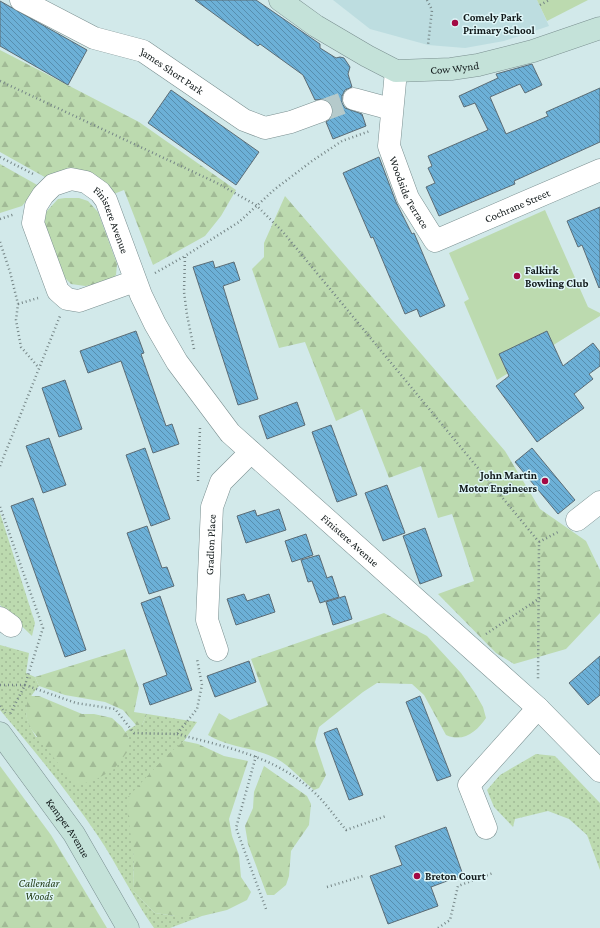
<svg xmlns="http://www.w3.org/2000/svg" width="600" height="928" viewBox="0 0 600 928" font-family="'Crimson Pro',serif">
	<defs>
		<pattern id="green-dots" width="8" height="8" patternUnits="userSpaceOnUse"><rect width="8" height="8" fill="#bcdaaf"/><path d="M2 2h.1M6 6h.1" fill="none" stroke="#a1ba96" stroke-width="1.8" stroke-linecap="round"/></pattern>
		<pattern id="forest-firs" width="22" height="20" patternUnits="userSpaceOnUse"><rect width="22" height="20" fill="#bcdaaf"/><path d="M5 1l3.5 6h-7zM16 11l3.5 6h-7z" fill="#a1ba96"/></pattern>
		<pattern id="building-back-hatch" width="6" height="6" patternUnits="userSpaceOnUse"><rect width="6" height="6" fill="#6cb0d7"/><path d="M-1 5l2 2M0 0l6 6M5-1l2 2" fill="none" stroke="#578eae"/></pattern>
	</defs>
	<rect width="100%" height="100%" fill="#d2e9ea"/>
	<polygon fill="#bddde0" points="333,0 537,0 549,26 504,41 465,48 428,45 370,29"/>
	<g fill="url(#green-dots)">
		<polygon points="0,513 35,623 32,636 0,605"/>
		<path d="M0,645L29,653L26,673L35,677L39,686C22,705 23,716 36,737L129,738L125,732L136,725H142L147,714L197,722L184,741L150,774L133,837L134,858L133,891L155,913L175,916H202L170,928H154C133,898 118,866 98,836C68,792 35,751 0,710Z"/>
		<polygon points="536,754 555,756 600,803 600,870 587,835 569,819 548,811 515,819 513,827 494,807 487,790 500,775"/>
	</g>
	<g fill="url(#forest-firs)">
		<polygon points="0,50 139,122 236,190 221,216 205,236 153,265 124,190 111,195 50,180 0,152"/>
		<polygon points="0,164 39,186 22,206 0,213"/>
		<polygon points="285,196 505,451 540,509 586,541 600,570 600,613 566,649 514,664 496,653 438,594 474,581 452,514 438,518 421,466 389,478 362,409 336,421 305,342 279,348 252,269 264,257 264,243"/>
		<polygon points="65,198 79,198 88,201 98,212 117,264 116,275 112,280 100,284 85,286 71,284 61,274 44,225 46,212 58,199"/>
		<path d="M384,613L427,636L461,673L475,693L483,707L486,718C477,731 464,743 446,735L424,695L412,684L377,683L363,692L319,727L315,742L326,775L319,788L314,790C302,780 286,762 273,757C252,747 227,747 208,735L219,713L230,720L268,705L251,659Z"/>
		<polygon points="125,649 139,688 134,712 147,714 142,725 136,725 123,710 105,702 65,695 39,686 35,677"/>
		<path d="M30,696H39L82,714H94L112,718L122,727L129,738V750L113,770L93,781L81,784L73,782L31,729C25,717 24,708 30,696Z"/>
		<polygon points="184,741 198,744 224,756 248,761 229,819 232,836 239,855 241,877 251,892 247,900 227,910 202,916 175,916 155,913 133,891 134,858 127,809 128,797 167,755"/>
		<polygon points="0,766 51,835 107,928 0,928"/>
		<polygon points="264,766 307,796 311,804 309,825 291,851 289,876 286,885 274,895 267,895 248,844 245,826 253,808 254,792"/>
	</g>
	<g fill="#bcdaaf">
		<polygon points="537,0 588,0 547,21"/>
		<polygon points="545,210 588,307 600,313 600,316 497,380 464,302 469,299 449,253"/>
	</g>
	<g fill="url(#building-back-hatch)" stroke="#5c6c75">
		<polygon points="195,0 256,0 320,44 320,48 336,58 340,57 344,58 350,67 348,74 352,87 345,90 342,96 342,103 345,108 362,114 366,126 333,139 326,122 330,119 333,114 333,106 329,102 324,99 315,100 303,75 260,44 258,46"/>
		<polygon points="0,1 87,50 68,85 0,46"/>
		<polygon points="532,64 542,85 525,93 520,84 490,97 506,134 548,116 546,112 600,88 600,142 514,181 515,184 439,216 426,187 435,183 428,168 432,166 428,156 488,130 475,103 464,107 459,96 498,78 496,74"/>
		<polygon points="171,90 259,152 236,185 148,123"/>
		<polygon points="379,157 396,202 412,234 414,233 445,306 420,317 417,309 405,314 373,237 371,238 343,173"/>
		<polygon points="600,207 600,287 599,288 582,245 578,247 567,221"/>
		<polygon points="213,261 215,268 234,262 240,280 223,286 258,399 238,405 193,267"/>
		<polygon points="136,331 144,353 141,354 166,426 172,424 179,444 153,453 121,361 88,373 80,351"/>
		<polygon points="547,331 563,366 593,343 600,352 600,366 589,374 593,379 574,394 584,408 537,442 496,386 509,376 499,354"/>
		<polygon points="65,380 82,429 59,437 42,388"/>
		<polygon points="297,402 305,425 267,439 259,416"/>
		<polygon points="331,425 357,495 337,502 312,432"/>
		<polygon points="49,438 66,485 43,493 26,446"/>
		<polygon points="145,448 170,519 151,526 126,455"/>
		<polygon points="532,448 575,500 558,514 515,462"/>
		<polygon points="387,485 405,533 383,541 365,493"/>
		<polygon points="33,498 86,650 65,657 11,506"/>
		<polygon points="279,509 286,530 246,543 237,516 255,510 257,516"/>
		<polygon points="147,526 162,568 167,567 174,586 149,594 127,533"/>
		<polygon points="425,528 442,576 420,584 403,536"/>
		<polygon points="306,534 313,555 292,562 285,541"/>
		<polygon points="319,555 327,578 332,576 339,597 320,603 312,581 308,582 301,560"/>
		<polygon points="244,594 247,601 269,594 275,612 236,625 227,599"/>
		<polygon points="160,596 192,690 150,705 143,684 167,675 141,603"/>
		<polygon points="345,596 352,619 333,625 326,602"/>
		<polygon points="600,656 600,695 588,705 569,683"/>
		<polygon points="249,661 256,682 215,697 207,676"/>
		<polygon points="420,696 451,776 437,781 406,702"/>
		<polygon points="337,728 363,795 349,800 324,733"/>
		<polygon points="446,827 463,875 431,887 438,906 388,924 370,876 402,865 395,846"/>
	</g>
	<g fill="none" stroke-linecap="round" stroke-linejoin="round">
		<polyline stroke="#b5cacb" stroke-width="22" stroke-dasharray="22 11" stroke-linecap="butt" points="321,111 354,99"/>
		<defs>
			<g id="street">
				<path id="s1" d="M21,0L94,38L143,51L244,120L265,128L291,122L321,111"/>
				<path id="s2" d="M396,71L389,146L408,198L435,241L600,170"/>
				<polyline points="354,99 391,109"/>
				<path id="s3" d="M135,281L79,301L67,299L58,291L33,223L36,206L43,195L53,185L71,179L86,182L100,192L106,200L141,295L155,324L177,362L230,433L538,708L600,771"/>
				<polyline points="577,520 600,502"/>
				<polyline points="0,618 11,626"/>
				<path id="s4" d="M217,650L207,620L212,507L221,482L251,452"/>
				<polyline points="486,828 469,785 538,708"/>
			</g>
			<g id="secondary">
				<path id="s5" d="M280,0L316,26L367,56L396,71L451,69L478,65L533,51L600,28"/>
				<path id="s6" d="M0,733L74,834L128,928"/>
			</g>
		</defs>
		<use href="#street" stroke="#7a8f90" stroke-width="23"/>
		<use href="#secondary" stroke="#7a8f90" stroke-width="23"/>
		<g stroke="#758586" stroke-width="2.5" stroke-dasharray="1 3" stroke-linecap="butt">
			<polyline points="427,0 432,10 428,45"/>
			<polyline points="540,5 549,0"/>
			<polyline points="0,81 217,183 256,205 283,232 539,542 538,680"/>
			<polyline points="0,157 35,175"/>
			<polyline points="0,219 15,214"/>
			<polyline points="0,242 10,272 18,304 16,320 21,347 39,368"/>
			<polyline points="155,273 185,256"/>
			<polyline points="18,304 38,298"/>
			<polyline points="194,349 187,315 184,292 185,256 239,222 275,189 312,161 342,141 370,131"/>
			<polyline points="0,466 60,316"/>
			<polyline points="198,481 200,428"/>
			<polyline points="0,507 43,628 25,685 76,703 115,709 134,733 177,734 197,709 202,685 197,659"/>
			<polyline points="539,542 560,531"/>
			<polyline points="486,634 540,598"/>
			<polyline points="0,685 25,685 9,716"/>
			<polyline points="0,706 5,713"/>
			<path d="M177,734C226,747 278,757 316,794C327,805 336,818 346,830L386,816"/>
			<polyline points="256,756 236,828 266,909"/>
			<polyline points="327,887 363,876"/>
			<polyline points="438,928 450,920 458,886 493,873"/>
		</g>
		<use href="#street" stroke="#fff" stroke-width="22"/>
		<use href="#secondary" stroke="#c4e2d9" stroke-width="22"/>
	</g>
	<g fill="#a30944" stroke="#dff6f8" stroke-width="1.5">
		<circle cx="455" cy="23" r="4"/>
		<circle cx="517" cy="276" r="4"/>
		<circle cx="545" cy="481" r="4"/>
		<circle cx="417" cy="876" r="4"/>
	</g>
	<g text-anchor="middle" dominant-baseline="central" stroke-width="3" stroke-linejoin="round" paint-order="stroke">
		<g font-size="11" font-weight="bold" fill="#11191a" stroke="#dff6f8" text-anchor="start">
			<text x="463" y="17">Comely Park<tspan x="463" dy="13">Primary School</tspan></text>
			<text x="525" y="270">Falkirk<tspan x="525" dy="13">Bowling Club</tspan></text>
			<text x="537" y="475" text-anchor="end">John Martin<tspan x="537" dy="13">Motor Engineers</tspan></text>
			<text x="425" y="876">Breton Court</text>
		</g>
		<g font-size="11" fill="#11191a" stroke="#dff6f8">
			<text stroke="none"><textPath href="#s5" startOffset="195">Cow Wynd</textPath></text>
			<text stroke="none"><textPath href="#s1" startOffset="168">James Short Park</textPath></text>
			<text stroke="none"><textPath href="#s2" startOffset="126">Woodside Terrace</textPath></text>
			<text stroke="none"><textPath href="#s2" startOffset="271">Cochrane Street</textPath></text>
			<text stroke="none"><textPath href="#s3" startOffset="282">Finistere Avenue</textPath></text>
			<text stroke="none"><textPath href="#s3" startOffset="689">Finistere Avenue</textPath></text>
			<text stroke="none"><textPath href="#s4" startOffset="107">Gradlon Place</textPath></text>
			<text stroke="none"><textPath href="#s6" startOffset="117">Kemper Avenue</textPath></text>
		</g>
		<g font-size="11" font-style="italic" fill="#1d370e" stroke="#dff6f8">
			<text x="39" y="883">Callendar<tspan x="39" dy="13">Woods</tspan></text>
		</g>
	</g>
</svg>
